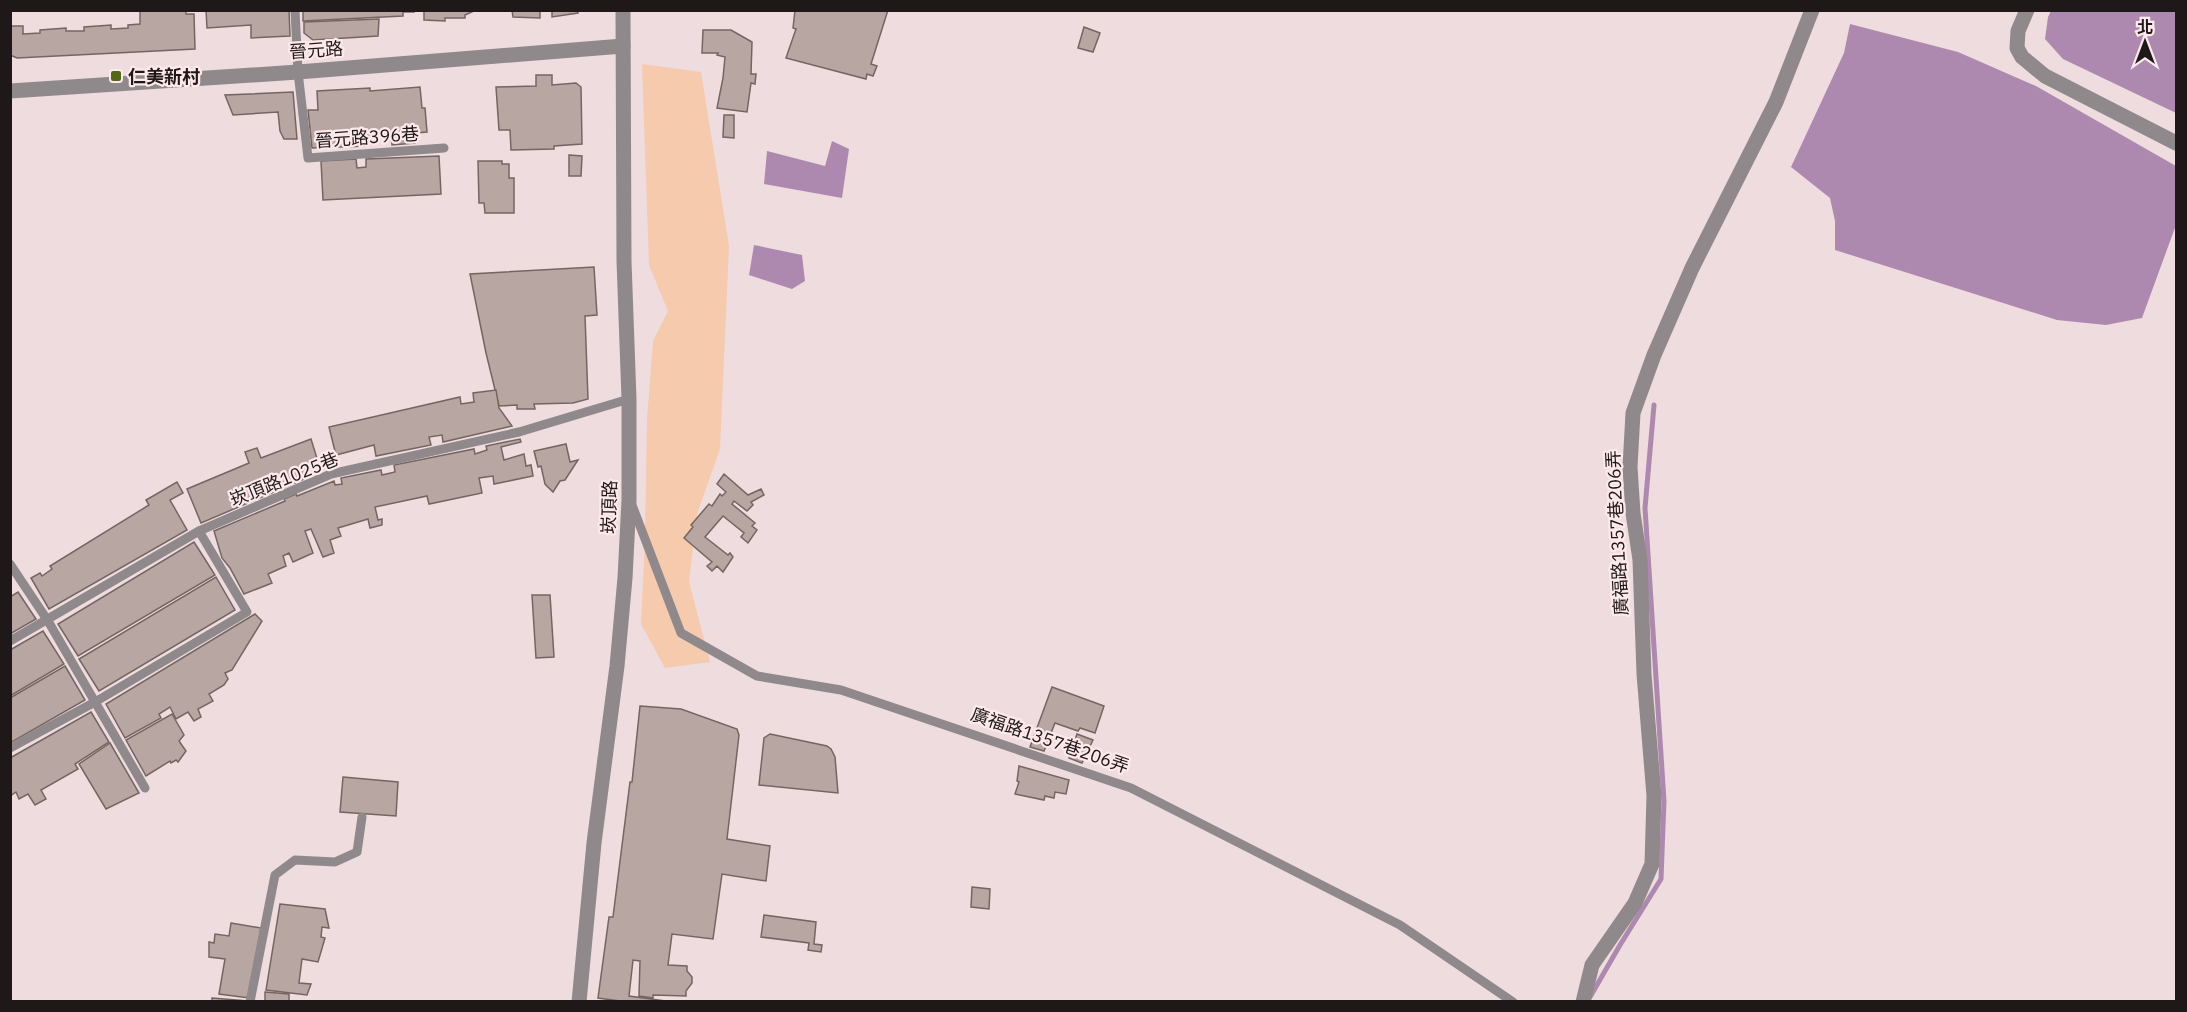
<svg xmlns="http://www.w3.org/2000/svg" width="2187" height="1012" viewBox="0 0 2187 1012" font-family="'IBM Plex Sans','Noto Sans TC',sans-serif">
	<rect width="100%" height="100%" fill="#efdcde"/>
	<polygon fill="#f6caac" points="642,64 701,72 729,246 720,449 697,514 689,582 710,662 665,668 641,624 645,541 647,420 653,341 668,311 649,265"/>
	<g fill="#ae89af">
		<polygon points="2051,11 2176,11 2176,113 2063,59 2045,39 2048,17"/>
		<polygon points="1850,24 1958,52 2036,86 2176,166 2176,225 2142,318 2106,325 2057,320 1835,250 1835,221 1830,198 1791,167 1844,53"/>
		<polygon points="832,141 849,149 842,198 764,184 767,151 825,166"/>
		<polygon points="754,245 802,255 805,281 792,289 749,275"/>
	</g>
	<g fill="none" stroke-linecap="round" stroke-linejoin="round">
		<polyline stroke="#ae89af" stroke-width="5" points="1590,997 1620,945 1661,879 1664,801 1645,508 1654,405"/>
	</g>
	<g fill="#b8a6a2" stroke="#756561" stroke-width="1.5">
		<polygon points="140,10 186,10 186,14 194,14 195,49 17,58 10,55 10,26 23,26 23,34 40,33 40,30 66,28 66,31 84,31 84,27 111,25 111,29 128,28 128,25 140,24"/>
		<polygon points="206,10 289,10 290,36 251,38 251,25 207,28"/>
		<polygon points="303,10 414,10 414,12 403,12 403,16 303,21"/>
		<polygon points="424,10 476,10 465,15 465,18 445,18 445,21 424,20"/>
		<polygon points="512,10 540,10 540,18 513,17"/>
		<polygon points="552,10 578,10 578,13 552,17"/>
		<polygon points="795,10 888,10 871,64 877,66 873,76 867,74 866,79 786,58 796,29 793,28"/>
		<polygon points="379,19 378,36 313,40 304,33 304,22"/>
		<polygon points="1084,27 1100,33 1093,52 1078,48"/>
		<polygon points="703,30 731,30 752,42 751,74 756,74 755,84 751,83 747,112 717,108 723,78 725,57 717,55 718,53 702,53"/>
		<polygon points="536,75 552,75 552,85 576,83 581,87 582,144 554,146 554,149 511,150 510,130 499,130 496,87 536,86"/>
		<polygon points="420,87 422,108 425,108 427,132 415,133 415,143 392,145 391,135 366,137 366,146 312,148 308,110 318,110 317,91 370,88 370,91"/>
		<polygon points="293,92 297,139 284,139 280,131 278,112 233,115 225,95"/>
		<polygon points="724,115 734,115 734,138 723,137"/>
		<polygon points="569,155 582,156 581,176 569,176"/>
		<polygon points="439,156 441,194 323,200 321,161 356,159 357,168 366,167 366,159"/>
		<polygon points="478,161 502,161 502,164 509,164 509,178 514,178 514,213 485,213 484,203 479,203"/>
		<polygon points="594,267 597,315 585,316 588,399 573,403 534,404 535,409 517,409 517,405 499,406 486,353 470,274"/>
		<polygon points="496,390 499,408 512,426 443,442 442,435 429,437 431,445 376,456 374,445 336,455 329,427 460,397 461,404 474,402 473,393"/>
		<polygon points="311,439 319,465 309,469 311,476 201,523 187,489 249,463 245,452 257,448 261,458"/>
		<polygon points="520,439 521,442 501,447 504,460 524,454 526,466 531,465 533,476 494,484 493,476 479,478 482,493 429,504 427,496 375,507 378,520 382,519 382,525 370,528 368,519 338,528 341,536 330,540 334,553 323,557 311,529 305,531 313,553 293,562 289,553 283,556 286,566 268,574 272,583 244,594 230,568 222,558 214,531 285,501 284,499 296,494 297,496 334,481 335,485 342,484 341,478 381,470 382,475 395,472 394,465 474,449 475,454 487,450 486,446"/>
		<polygon points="566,444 570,462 578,460 565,480 560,481 553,492 545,484 541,466 538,467 534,451"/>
		<polygon points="724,474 748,495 761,489 764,495 751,502 753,505 747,511 734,501 732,504 755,523 752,526 757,530 748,543 741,537 744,533 723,516 705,537 728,555 730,553 733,557 723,572 717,566 712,571 707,566 712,562 684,538 693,527 691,525 709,504 712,506 720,494 722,496 726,492 717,484"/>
		<polygon points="177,482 183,493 170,500 187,530 49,609 31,578 40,573 42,576 52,569 50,566 149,505 146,500"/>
		<polygon points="194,542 215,575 78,656 58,624"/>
		<polygon points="216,577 235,610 99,691 79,659"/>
		<polygon points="18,592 36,619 10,634 10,597"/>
		<polygon points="532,595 550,595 554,657 536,658"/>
		<polygon points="255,614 262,621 232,670 225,673 228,679 224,685 209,694 213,701 198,709 201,717 194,721 188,712 176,719 170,707 159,714 161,718 125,738 106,704"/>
		<polygon points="43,631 64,664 10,696 10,650"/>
		<polygon points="65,666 85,700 10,743 10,698"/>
		<polygon points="1052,687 1104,706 1095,733 1080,728 1078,731 1055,723 1044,751 1030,747"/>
		<polygon points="640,706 681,709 737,729 739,735 727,839 770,846 766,881 722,874 713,939 672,934 668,965 687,966 687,971 692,977 692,983 686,991 686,996 653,995 653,998 639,996 640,961 633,960 629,996 673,1002 627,1002 598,998 609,917 613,917 630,782 632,782"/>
		<polygon points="91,712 109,742 75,764 78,769 41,790 46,799 35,805 28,794 19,799 16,792 10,796 10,758"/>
		<polygon points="172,714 184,735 179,741 186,751 178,762 176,760 171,763 170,761 146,776 126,740"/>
		<polygon points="770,734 827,746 831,749 835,757 838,793 759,785 764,738"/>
		<polygon points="1077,734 1093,740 1082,763 1069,758"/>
		<polygon points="110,743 139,793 106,809 79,764"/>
		<polygon points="1019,766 1069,780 1066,794 1055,792 1054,798 1045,796 1044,800 1015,794 1019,782 1017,781"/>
		<polygon points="343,777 398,782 396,816 340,812"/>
		<polygon points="972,887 990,889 989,909 971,907"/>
		<polygon points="280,904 325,909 329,928 322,927 321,937 325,938 318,962 302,959 299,983 311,984 307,995 266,990"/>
		<polygon points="764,915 816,922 814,944 822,945 821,952 808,950 809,943 761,937"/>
		<polygon points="231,923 261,928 249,998 219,994 225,959 209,957 209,942 214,943 215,934 229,936"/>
		<polygon points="265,992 289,994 289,1002 265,1002"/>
		<polygon points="212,998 248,1001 248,1002 212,1002"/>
	</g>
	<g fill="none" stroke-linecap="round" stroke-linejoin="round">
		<g stroke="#90898c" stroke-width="9">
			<polyline points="295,10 298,72 308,158 444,148"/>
			<polyline points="632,505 681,633 757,676 841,690 1131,788 1400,925 1513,1002"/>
			<polyline points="10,564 48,621 145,788"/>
			<polyline points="10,641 199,531 331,474 519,432 629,399"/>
			<polyline points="10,748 95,702 247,612 199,531"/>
			<polyline points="250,1002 275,875 295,860 335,862 357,852 362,817"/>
		</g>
		<g stroke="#90898c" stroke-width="15">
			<polyline points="2027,10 2018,31 2017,48 2022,57 2045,76 2176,143"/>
			<polyline points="1583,1002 1592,965 1635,903 1652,864 1654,796 1644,674 1640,560 1633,513 1630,467 1633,413 1654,355 1692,268 1776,102 1812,10"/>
		</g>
		<g stroke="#90898c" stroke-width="15">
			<polyline points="10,91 298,72 623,46"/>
			<polyline points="579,1002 594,843 617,666 625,578 629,500 629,399 624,261 623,10"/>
		</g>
	</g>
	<rect fill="#546713" stroke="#fde9eb" stroke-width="2" x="110" y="70" width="12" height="12" rx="3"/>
	<g text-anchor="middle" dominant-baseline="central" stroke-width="4.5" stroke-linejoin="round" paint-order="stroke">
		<g font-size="18" fill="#1e1818" stroke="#fde9eb">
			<text transform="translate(316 50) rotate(-4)">晉元路</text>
			<text transform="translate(367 137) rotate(-4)">晉元路396巷</text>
			<text transform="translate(284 479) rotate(-22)">崁頂路1025巷</text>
			<text transform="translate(609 507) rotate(-88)">崁頂路</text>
			<text transform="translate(1617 533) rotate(-93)">廣福路1357巷206弄</text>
			<text transform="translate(1050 740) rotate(19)">廣福路1357巷206弄</text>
		</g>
		<g font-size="18" font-weight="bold" fill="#1e1818" stroke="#fde9eb" text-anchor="start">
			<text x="128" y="76">仁美新村</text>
		</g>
	</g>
	<rect width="2187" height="1012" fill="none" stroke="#1e1818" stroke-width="24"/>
	<g transform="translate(2145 42)" stroke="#fde9eb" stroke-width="4.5" paint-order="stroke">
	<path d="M0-4.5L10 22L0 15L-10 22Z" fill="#1e1818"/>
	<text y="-9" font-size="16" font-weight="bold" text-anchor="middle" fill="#1e1818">北</text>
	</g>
</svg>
